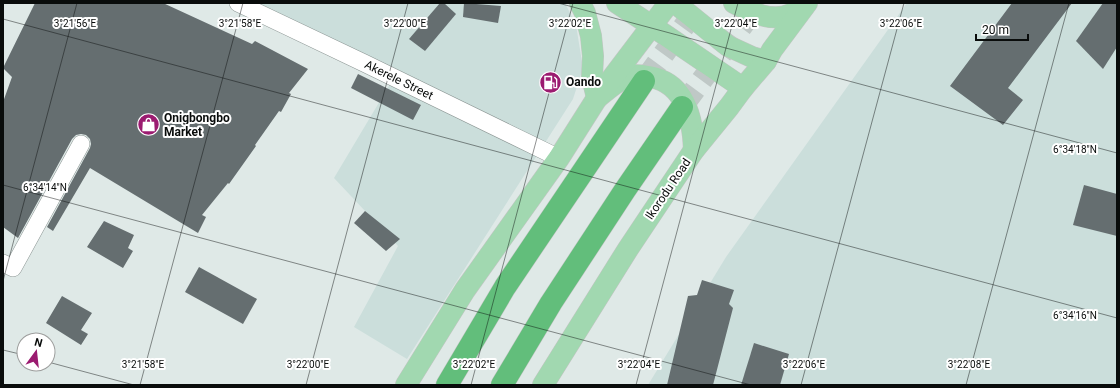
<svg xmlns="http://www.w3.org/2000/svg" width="1120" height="388" viewBox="0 0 1120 388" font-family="Roboto,sans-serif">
	<rect width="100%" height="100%" fill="#dfe9e7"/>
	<g fill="#cbdedb">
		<polygon points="255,3 565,3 576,25 583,68 573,99 407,359 354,327 398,246 334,178 396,74"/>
		<polygon points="907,3 1117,3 1117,385 648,385 726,257"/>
	</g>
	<g fill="#656e70">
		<polygon points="35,3 163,3 252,44 255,41 308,69 289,93 291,94 281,112 279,111 255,145 256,146 229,184 228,183 202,215 206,217 198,233 90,168 53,231 47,227 90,148 91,144 90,139 86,135 81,134 76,135 72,139 18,238 3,227 3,102 12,77 3,68"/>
		<polygon points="440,3 444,3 456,14 425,51 409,39"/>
		<polygon points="464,3 501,6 498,23 463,17"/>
		<polygon points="1012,3 1072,3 1008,88 1023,100 1003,125 950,86"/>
		<polygon points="1103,3 1117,3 1117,47 1103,69 1076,41"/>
		<polygon points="358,74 421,105 413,120 351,88"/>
		<polygon points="1084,185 1117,194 1117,236 1073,225"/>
		<polygon points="365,211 400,239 386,251 354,223"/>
		<polygon points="104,221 134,235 128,248 133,251 123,268 87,247"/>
		<polygon points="199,267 257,299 243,324 185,292"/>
		<polygon points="702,280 734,290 729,304 733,308 713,385 667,385 688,296 697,295"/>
		<polygon points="62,296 92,313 81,330 88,334 81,345 46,323"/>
		<polygon points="754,343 789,354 780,385 741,385"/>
	</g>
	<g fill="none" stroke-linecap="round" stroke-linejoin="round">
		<g stroke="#bfc8c6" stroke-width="22" stroke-dasharray="22 11" stroke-linecap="butt">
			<polyline points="644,81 701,3"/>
			<polyline points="682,107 759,3"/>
		</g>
		<defs>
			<g id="minor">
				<polyline points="238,3 364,63 559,158"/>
				<polyline points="3,263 13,268 81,144"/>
			</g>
			<g id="major">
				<path d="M580,3L585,13L591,36L593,56L592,77L597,98C605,92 620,78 630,76C637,74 645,76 651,77C686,84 693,120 694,150"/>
				<polyline points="617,3 652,26 743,88"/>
				<polyline points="675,3 728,46 752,57 766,61"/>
				<path d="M734,3C751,12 772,23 791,14C795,12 800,8 804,6"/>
				<polyline points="406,385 465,290 559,158 597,98 669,3"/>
				<polyline points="543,385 628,249 694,150 729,107 743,88 766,61 772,50 807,3"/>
			</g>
			<g id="highway">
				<polyline points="447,385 505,287 644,81"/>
				<polyline points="502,385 551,303 625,190 682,107"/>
			</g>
		</defs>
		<use href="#minor" stroke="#8c9694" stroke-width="18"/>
		<use href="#major" stroke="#c4c5c4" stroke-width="22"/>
		<use href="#highway" stroke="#c4c5c4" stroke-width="23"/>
		<use href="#minor" stroke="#fff" stroke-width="17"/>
		<use href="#major" stroke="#a1d8b0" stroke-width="21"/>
		<use href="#highway" stroke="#62be7b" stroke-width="22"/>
	</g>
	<path fill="none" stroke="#090c0b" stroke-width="1" stroke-opacity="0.45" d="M558,3L1117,153M3,19L1117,318M3,185L751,385M3,281L77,3M3,350L24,355M48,362L134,385M140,385L243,3M306,385L408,3M471,385L573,3M636,385L738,3M801,385L904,3M966,385L1069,3"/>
	<defs>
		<symbol id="fuel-disc" viewBox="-11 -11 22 22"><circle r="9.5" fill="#9b1b70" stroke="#fff"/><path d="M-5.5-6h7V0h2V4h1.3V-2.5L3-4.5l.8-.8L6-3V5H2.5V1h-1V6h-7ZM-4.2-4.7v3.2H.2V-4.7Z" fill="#fff"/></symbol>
		<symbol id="shop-disc" viewBox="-11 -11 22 22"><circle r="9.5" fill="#9b1b70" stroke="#fff"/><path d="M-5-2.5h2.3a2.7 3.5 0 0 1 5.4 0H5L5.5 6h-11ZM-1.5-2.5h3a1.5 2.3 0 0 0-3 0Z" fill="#fff"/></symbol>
	</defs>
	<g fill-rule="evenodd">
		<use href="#fuel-disc" x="538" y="70" width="25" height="25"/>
		<use href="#shop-disc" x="136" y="112" width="25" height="25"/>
	</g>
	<g text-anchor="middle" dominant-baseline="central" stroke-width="4" stroke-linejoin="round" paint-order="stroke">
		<g font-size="12" fill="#090c0b" stroke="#fff">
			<text transform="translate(399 80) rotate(26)">Akerele Street</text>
			<text transform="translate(668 189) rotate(-56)">Ikorodu Road</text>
		</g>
		<g font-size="12" font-weight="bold" fill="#090c0b" stroke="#fff" text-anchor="start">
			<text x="566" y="82">Oando</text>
			<text x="164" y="118">Onigbongbo<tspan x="164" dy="14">Market</tspan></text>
		</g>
	</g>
	<g font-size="10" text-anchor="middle" fill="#090c0b" stroke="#fff" stroke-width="4" stroke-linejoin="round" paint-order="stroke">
		<text x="75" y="27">3°21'56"E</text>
		<text x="240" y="27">3°21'58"E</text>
		<text x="405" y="27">3°22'00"E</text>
		<text x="570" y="27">3°22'02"E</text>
		<text x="736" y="27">3°22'04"E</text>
		<text x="901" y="27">3°22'06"E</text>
		<text x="1075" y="153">6°34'18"N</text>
		<text x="45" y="191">6°34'14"N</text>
		<text x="1075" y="319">6°34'16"N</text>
		<text x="143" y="368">3°21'58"E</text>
		<text x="308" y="368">3°22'00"E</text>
		<text x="474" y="368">3°22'02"E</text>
		<text x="639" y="368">3°22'04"E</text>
		<text x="804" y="368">3°22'06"E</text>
		<text x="969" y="368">3°22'08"E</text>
	</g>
	<rect width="1120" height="388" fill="none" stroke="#090c0b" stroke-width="8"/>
	<g transform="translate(36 352) rotate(15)"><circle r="19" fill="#ffffff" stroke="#9d9e9d"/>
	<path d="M0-3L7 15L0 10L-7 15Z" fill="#9b1b70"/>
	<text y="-6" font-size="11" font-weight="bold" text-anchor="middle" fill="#090c0b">N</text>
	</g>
	<path d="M976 34v6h52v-6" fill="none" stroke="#090c0b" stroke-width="2"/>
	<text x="982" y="34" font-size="12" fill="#090c0b" stroke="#ffffff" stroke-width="3" paint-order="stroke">20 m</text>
</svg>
